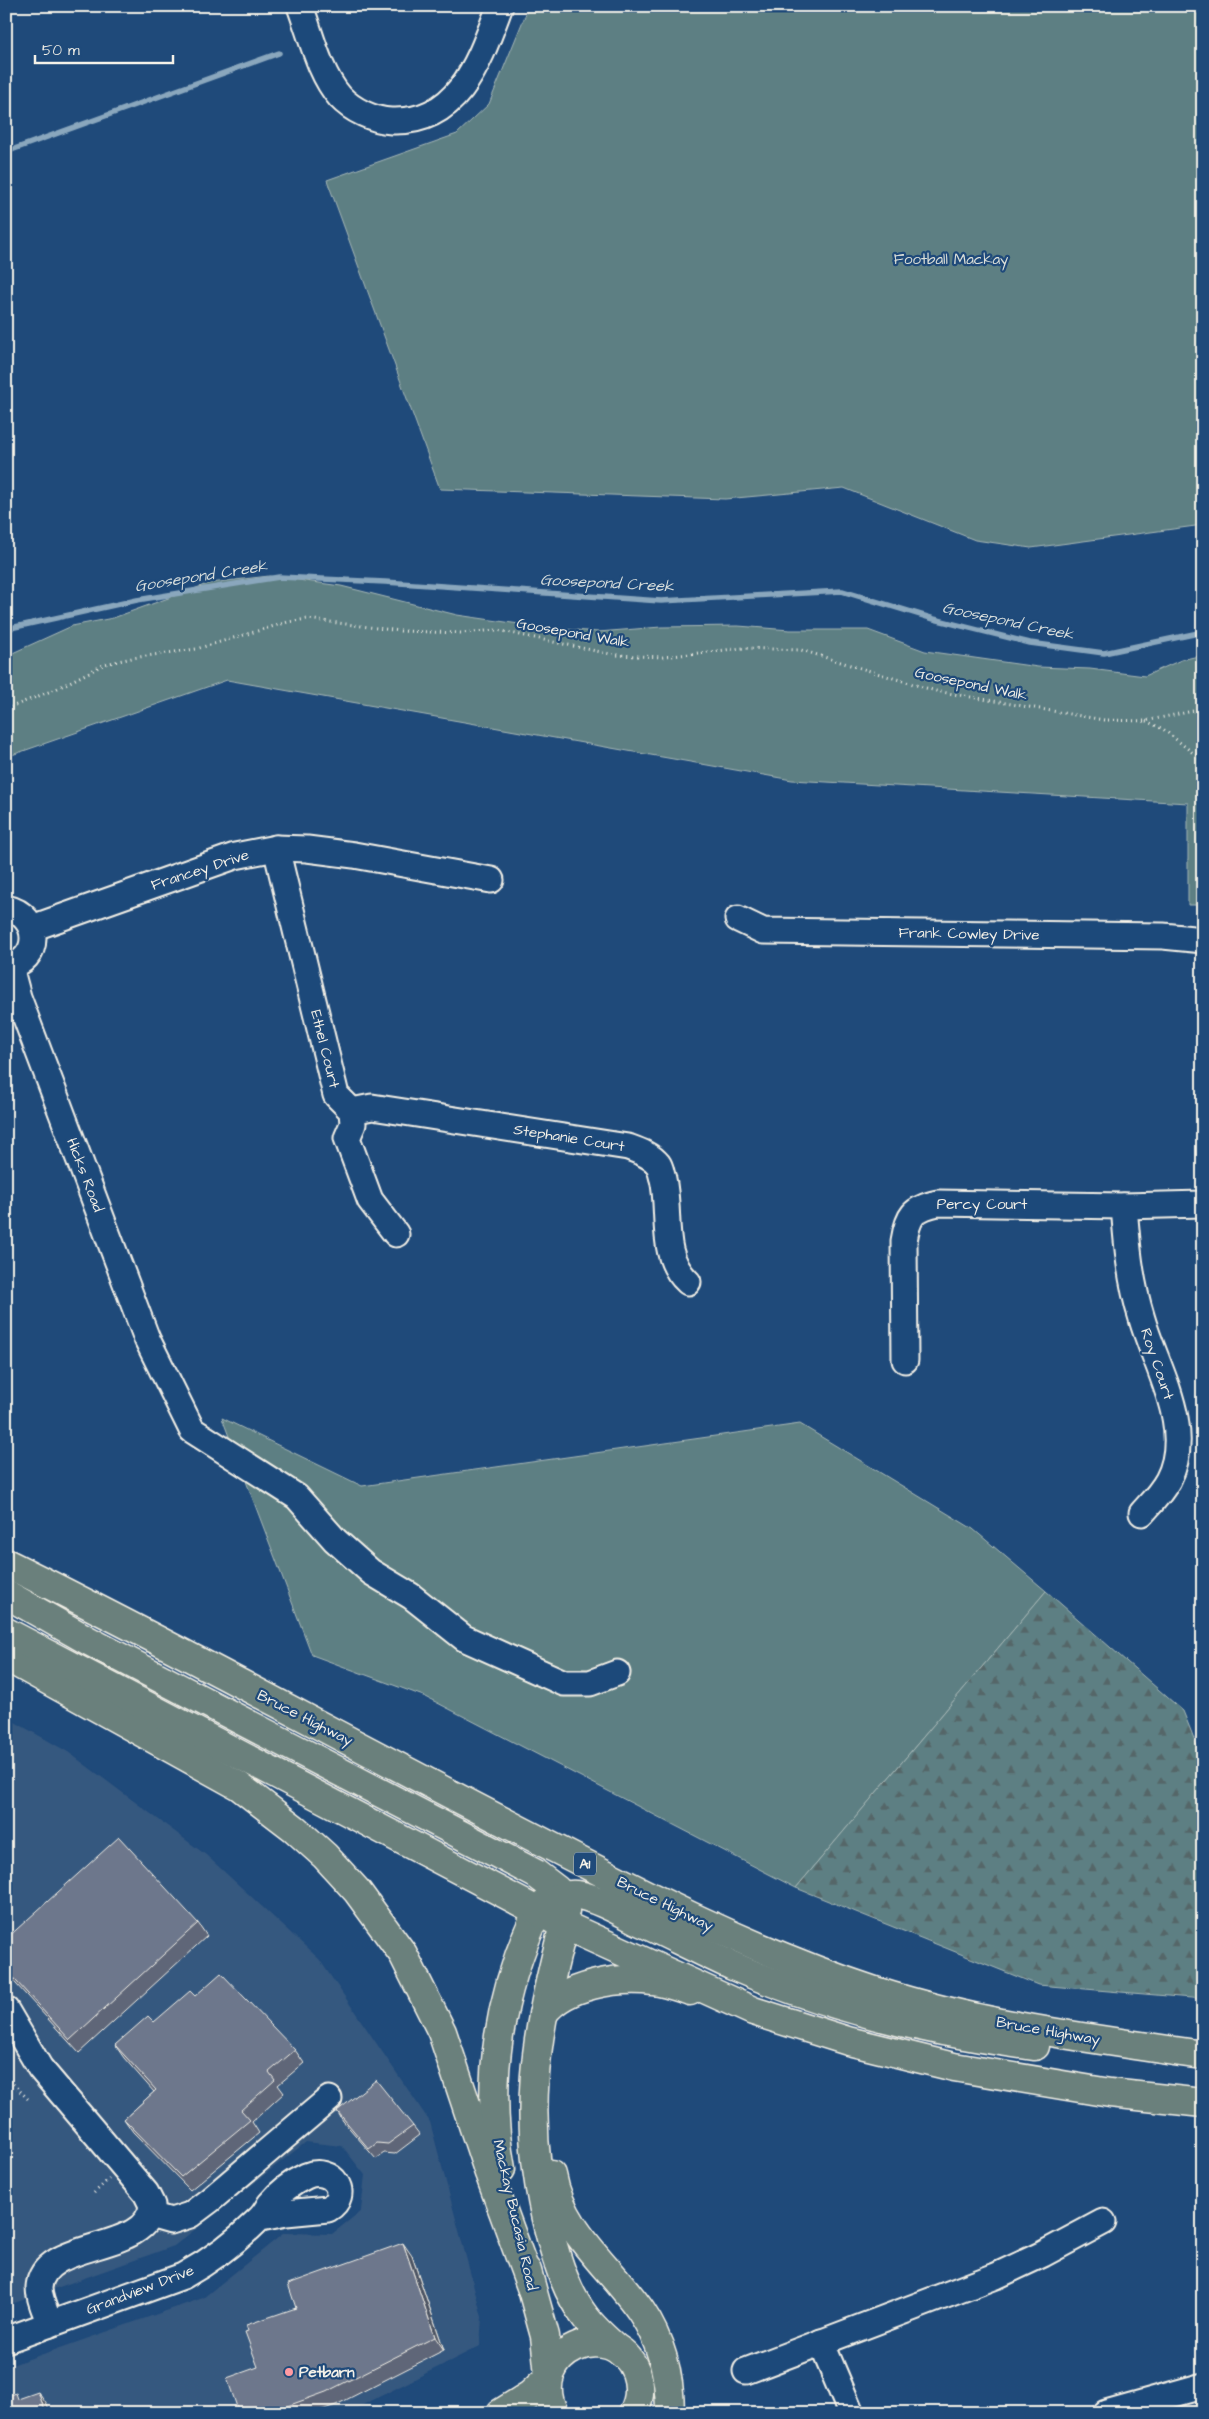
<svg xmlns="http://www.w3.org/2000/svg" width="1209" height="2419" viewBox="0 0 1209 2419" font-family="'Architects Daughter',sans-serif">
	<defs>
		<pattern id="forest-firs" width="22" height="20" patternUnits="userSpaceOnUse" patternTransform="scale(1.25)"><rect width="22" height="20" fill="#5d7f83"/><path d="M5 1l3.5 6h-7zM16 11l3.5 6h-7z" fill="#546668"/></pattern>
	</defs>
	<rect width="100%" height="100%" fill="#1f4a7a"/>
	<filter id="ink" filterUnits="userSpaceOnUse"><feTurbulence type="fractalNoise" baseFrequency=".02" numOctaves="2"/><feDisplacementMap in="SourceGraphic" scale="10" xChannelSelector="R" yChannelSelector="G"/><feConvolveMatrix kernelMatrix="1 2 1 2 8 2 1 2 1" color-interpolation-filters="sRGB"/></filter>
	<g filter="url(#ink)">
		<polygon fill="#36587f" points="6,1717 68,1752 206,1855 319,1959 430,2122 482,2317 480,2346 347,2413 6,2413 6,2367 203,2298 284,2233 332,2234 361,2211 365,2175 342,2146 306,2142 174,2246 6,2306"/>
		<g fill="#5d7f83" stroke="#a8b8b6">
			<polygon points="529,6 1203,6 1203,525 1031,548 975,540 844,488 725,499 440,489 327,180 457,134 489,104"/>
			<polygon points="269,576 341,586 457,615 540,627 598,632 661,627 738,626 790,630 868,630 925,651 1038,667 1090,669 1145,676 1181,660 1203,655 1203,905 1188,905 1188,803 792,780 227,680 6,757 6,656 72,626 113,618 210,583"/>
			<polygon points="222,1418 362,1486 800,1424 973,1529 1046,1591 796,1888 426,1697 312,1655"/>
		</g>
		<polygon fill="url(#forest-firs)" stroke="#a8b8b6" points="1046,1591 1183,1711 1203,1761 1203,1999 1038,1985 796,1888"/>
		<g fill="none" stroke-linecap="round" stroke-linejoin="round">
			<g stroke="#8aa7bd" stroke-width="5.5">
				<polyline points="6,152 279,53"/>
				<polyline points="6,629 137,600 279,577 385,582 661,601 842,591 934,619 1030,643 1104,653 1203,632"/>
			</g>
			<defs>
				<g id="minor">
					<path d="M300,6C311,35 319,73 340,97C352,110 373,120 391,121C460,124 480,59 500,6"/>
					<polyline points="276,848 336,1095 352,1111 353,1124 347,1138 370,1200 396,1234"/>
					<path d="M6,908C42,915 42,962 6,967"/>
					<polyline points="738,919 763,931 1163,936 1203,940"/>
					<polyline points="32,928 235,856 276,848 307,849 354,855 491,880"/>
					<polyline points="10,967 18,997 147,1339 192,1430 297,1497 335,1540 371,1572 411,1596 464,1638 564,1683 590,1683 617,1673"/>
					<path d="M352,1111L372,1107L628,1147C639,1151 651,1155 658,1164C661,1168 661,1174 663,1179C671,1213 659,1256 688,1282"/>
					<path d="M1124,1206C1127,1244 1130,1281 1142,1319C1156,1368 1195,1429 1168,1480C1161,1493 1151,1503 1142,1513"/>
					<path d="M905,1360L904,1241C908,1216 913,1208 938,1203L1124,1206L1203,1204"/>
					<path d="M6,2010L40,2068L146,2193L152,2205C149,2255 41,2238 39,2288C39,2300 46,2313 50,2324"/>
					<polyline points="150,2215 171,2221 190,2215 210,2200 329,2099"/>
					<path d="M6,2340L183,2276C210,2261 237,2241 259,2219C264,2215 267,2209 270,2204C280,2192 293,2182 306,2176C333,2165 352,2195 328,2209L286,2213L261,2218"/>
					<polyline points="821,2342 851,2413"/>
					<polyline points="746,2371 996,2276 1043,2254 1103,2222"/>
					<polyline points="1106,2413 1203,2386"/>
				</g>
				<g id="major">
					<polyline points="6,1657 239,1786 295,1829 325,1856 357,1891 403,1954 442,2032 489,2173 531,2287"/>
					<path d="M564,1925C535,2035 520,2119 549,2231C557,2261 567,2294 586,2318C597,2332 611,2344 624,2355"/>
					<path d="M543,2014C565,1984 618,1977 653,1981C665,1982 678,1987 690,1991"/>
					<path d="M501,2169C484,2080 500,1991 538,1910"/>
					<path d="M552,2175C562,2232 610,2266 641,2311C662,2342 670,2376 670,2413"/>
					<polyline points="527,2271 545,2336 549,2375"/>
					<polyline points="501,2413 530,2395 548,2378"/>
					<path d="M554,2413C524,2352 613,2314 636,2372C641,2386 640,2400 633,2413"/>
				</g>
				<g id="highway">
					<path d="M6,1563C174,1646 339,1737 506,1823C626,1885 746,1949 875,1991C981,2025 1093,2039 1203,2055"/>
					<polyline points="6,1594 89,1641 536,1874 557,1890 565,1911"/>
					<polyline points="6,1632 564,1925 753,2011 848,2041 954,2067 1110,2093 1203,2103"/>
					<path d="M538,1910C549,1898 568,1892 583,1896C603,1901 621,1912 639,1921C671,1936 702,1952 735,1967C831,2009 932,2033 1035,2046"/>
				</g>
			</defs>
			<use href="#minor" stroke="#f4f1e8" stroke-width="29"/>
			<use href="#major" stroke="#f4f1e8" stroke-width="31"/>
			<use href="#highway" stroke="#f4f1e8" stroke-width="31"/>
			<g stroke="#f4f1e8" stroke-width="3" stroke-dasharray="1 4" stroke-linecap="butt">
				<polyline points="6,709 56,689 105,664 132,658 196,649 288,622 307,619 400,631 461,633 497,630 615,655 663,657 743,648 801,650 936,691 1104,720 1145,721 1203,709"/>
				<polyline points="1146,721 1163,729 1203,761"/>
				<polyline points="6,2077 28,2099"/>
				<polyline points="94,2193 109,2179"/>
			</g>
			<use href="#minor" stroke="#1f4a7a" stroke-width="25"/>
			<use href="#major" stroke="#6a807c" stroke-width="28"/>
			<use href="#highway" stroke="#6a807c" stroke-width="28"/>
		</g>
		<g fill="#5e6678" stroke="#f4f1e8">
			<polygon points="198,1923 207,1936 79,2053 6,1973 6,1939"/>
			<polygon points="195,1996 295,2050 304,2063 278,2085 284,2093 252,2122 259,2133 190,2190 133,2132 124,2119 154,2092 124,2058 115,2045 154,2022"/>
			<polygon points="337,2111 413,2126 420,2135 395,2154 384,2153 376,2159 343,2121"/>
			<polygon points="412,2256 444,2350 336,2405 313,2413 239,2413 258,2367 296,2308"/>
		</g>
		<g fill="#4c5362" stroke="#f4f1e8">
			<polygon points="403,2243 412,2256 444,2350 435,2337"/>
			<polygon points="38,2392 47,2405 50,2413 46,2413"/>
		</g>
		<g fill="#6d778c" stroke="#f4f1e8">
			<polygon points="119,1837 198,1923 70,2040 6,1970 6,1939"/>
			<polygon points="221,1973 295,2050 269,2072 275,2080 241,2110 250,2120 181,2177 124,2119 156,2090 115,2045 148,2016 154,2022 190,1991 195,1996"/>
			<polygon points="376,2080 413,2126 388,2144 377,2143 369,2149 337,2111"/>
			<polygon points="403,2243 435,2337 326,2392 268,2413 239,2413 227,2378 258,2367 245,2332 248,2331 246,2325 296,2308 288,2284"/>
			<polygon points="38,2392 46,2413 6,2413 6,2397 16,2393 18,2399"/>
		</g>
	</g>
	<circle fill="#ff9aa2" stroke="#1f4a7a" stroke-width="2" cx="289" cy="2372" r="5"/>
	<g text-anchor="middle" dominant-baseline="central" stroke-width="4.5" stroke-linejoin="round" paint-order="stroke">
		<rect fill="#1f4a7a" stroke="#b4bfc7" stroke-width="1" x="574" y="1852.5" width="22" height="23" rx="4"/>
		<g font-size="14" font-weight="bold" fill="#f4f1e8">
			<text x="585" y="1864">A1</text>
		</g>
		<g font-size="15" fill="#dde0d9" stroke="#1f4a7a">
			<text x="951" y="259">Football Mackay</text>
		</g>
		<g font-size="15" fill="#f4f1e8" stroke="#1f4a7a">
			<text transform="translate(573 633) rotate(10)">Goosepond Walk</text>
			<text transform="translate(971 684) rotate(12)">Goosepond Walk</text>
			<text transform="translate(200 870) rotate(-18)">Francey Drive</text>
			<text transform="translate(969 934) rotate(1)">Frank Cowley Drive</text>
			<text transform="translate(325 1049) rotate(76)">Ethel Court</text>
			<text transform="translate(569 1138) rotate(9)">Stephanie Court</text>
			<text transform="translate(85 1175) rotate(69)">Hicks Road</text>
			<text x="982" y="1204">Percy Court</text>
			<text transform="translate(1157 1364) rotate(71)">Roy Court</text>
			<text transform="translate(305 1718) rotate(27)">Bruce Highway</text>
			<text transform="translate(665 1904) rotate(26)">Bruce Highway</text>
			<text transform="translate(1048 2031) rotate(10)">Bruce Highway</text>
			<text transform="translate(515 2215) rotate(77)">Mackay Bucasia Road</text>
			<text transform="translate(140 2290) rotate(-21)">Grandview Drive</text>
		</g>
		<g font-size="15" font-weight="bold" fill="#f4f1e8" stroke="#1f4a7a" text-anchor="start">
			<text x="299" y="2372">Petbarn</text>
		</g>
		<g font-size="16" font-style="italic" fill="#d9dfdd" stroke="#1f4a7a">
			<text transform="translate(201 576) rotate(-9)">Goosepond Creek</text>
			<text transform="translate(607 583) rotate(3)">Goosepond Creek</text>
			<text transform="translate(1008 621) rotate(12)">Goosepond Creek</text>
		</g>
	</g>
	<rect width="1209" height="2419" fill="none" stroke="#1f4a7a" stroke-width="25"/>
	<rect x="12" y="12" width="1184" height="2394" fill="none" stroke="#f4f1e8" stroke-width="2" filter="url(#ink)"/>
	<path d="M35 55v8h138v-8" fill="none" stroke="#f4f1e8" stroke-width="2.5"/>
	<text x="42" y="55" font-size="15" fill="#f4f1e8" stroke="#1f4a7a" stroke-width="4" paint-order="stroke">50 m</text>
</svg>
